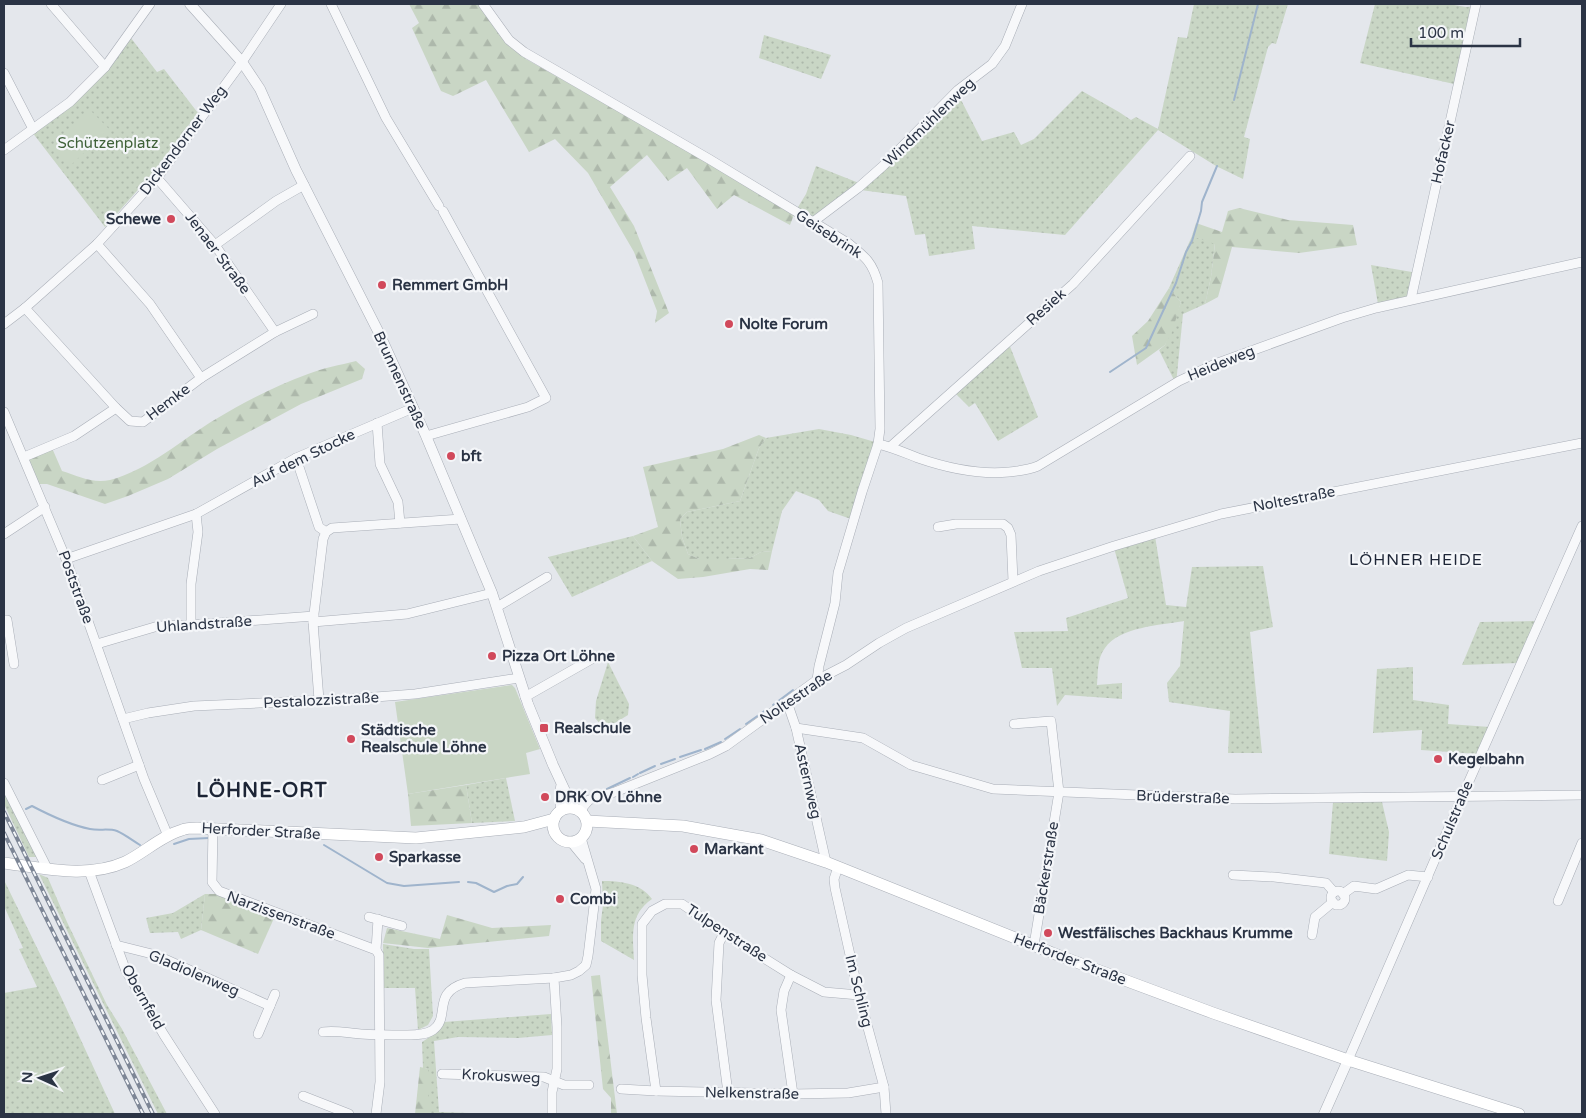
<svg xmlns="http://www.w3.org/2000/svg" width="1586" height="1118" viewBox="0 0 1586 1118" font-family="'Varela Round',sans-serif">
	<defs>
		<pattern id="grass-dots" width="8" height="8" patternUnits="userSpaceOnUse" patternTransform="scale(1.25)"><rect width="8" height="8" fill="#c9d6c5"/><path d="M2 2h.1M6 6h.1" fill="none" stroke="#adb8ab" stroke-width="1.8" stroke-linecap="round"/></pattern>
		<pattern id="forest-firs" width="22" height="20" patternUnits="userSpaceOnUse" patternTransform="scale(1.25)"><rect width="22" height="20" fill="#c9d6c5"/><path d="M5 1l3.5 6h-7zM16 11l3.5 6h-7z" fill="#adb8ab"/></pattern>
	</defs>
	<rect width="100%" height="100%" fill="#e4e7ec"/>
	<g fill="url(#grass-dots)">
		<polygon points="1194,4 1288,4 1276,44 1272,43 1268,47 1244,137 1250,139 1243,179 1216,166 1158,130 1065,235 972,226 975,249 929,256 925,234 915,235 906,196 853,189 814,223 795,212 806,194 816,166 864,185 958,94 982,141 1014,132 1021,145 1034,139 1082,91 1119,112 1131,120 1136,117 1158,129 1178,37 1187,38"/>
		<polygon points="1375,4 1448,4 1466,7 1480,6 1463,86 1360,63"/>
		<polygon points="764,35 831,55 821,79 759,58"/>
		<polygon points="131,38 157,72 164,69 198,113 152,174 105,227 32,132 73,104"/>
		<polygon points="1192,236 1215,243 1211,277 1205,304 1183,314 1176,384 1159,350 1165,345 1181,302 1169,288"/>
		<polygon points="1371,265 1412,272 1408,295 1405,297 1378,304"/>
		<polygon points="1009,344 1038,417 998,441 975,403 969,407 955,393"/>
		<polygon points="819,429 851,435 875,442 851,519 828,511 819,500 796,491 782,511 772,551 761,552 750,558 726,559 699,559 688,554 682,537 680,519 687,512 740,501 759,448 766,438"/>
		<polygon points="633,536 652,561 572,597 548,557"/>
		<path d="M1155,536L1166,605L1186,607L1192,567L1263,566L1273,627L1250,632L1262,753H1228L1230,711L1169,702L1167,683L1180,666L1184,621C1161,625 1119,627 1105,648C1097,658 1098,673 1097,685L1122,683V699L1065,695L1057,706L1052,668H1022L1014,632L1068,631L1066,618L1128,598L1114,548Z"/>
		<polygon points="1536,621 1518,663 1462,665 1480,622"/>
		<polygon points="608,662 629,704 628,715 615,723 602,726 595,718 596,701"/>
		<polygon points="1413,667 1413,700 1449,705 1448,724 1490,727 1479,754 1421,750 1422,730 1373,733 1377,669"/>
		<polygon points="506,778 515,821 472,823 466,785"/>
		<polygon points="4,790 38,857 29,857 4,804"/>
		<polygon points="1333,802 1382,802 1389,832 1387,861 1329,854"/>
		<polygon points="39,874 48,878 67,922 107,1005 122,1029 167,1114 158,1114"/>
		<polygon points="4,880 62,999 115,1114 4,1114 4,993 37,987 19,949 23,948 4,906"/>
		<path d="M602,881C620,881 641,883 652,899C629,915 633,935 634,960L601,941V921L603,905Z"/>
		<polygon points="205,894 201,930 181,939 178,932 150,933 146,918 173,913"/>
		<polygon points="383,944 414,949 429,949 433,1016 428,1025 418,1030 415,988 384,988"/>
		<polygon points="551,1014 552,1035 518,1038 458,1037 434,1041 439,1112 502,1114 429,1114 429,1069 423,1068 422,1042 439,1031 444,1022"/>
	</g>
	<g fill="url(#forest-firs)">
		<polygon points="409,4 480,4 508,44 526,59 795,212 790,225 734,195 717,209 687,168 668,181 647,155 610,187 634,226 669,313 655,323 657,311 634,252 588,173 555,139 529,152 486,80 453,96 441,91 412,28 419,23"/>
		<polygon points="1239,208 1288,220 1353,225 1357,245 1299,253 1232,247 1218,297 1205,304 1211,277 1215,244 1192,236 1196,223 1222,232 1228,211"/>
		<polygon points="1169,288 1181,302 1172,332 1165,345 1137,365 1132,336 1148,321"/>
		<path d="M356,361L365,369L362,379L301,404L217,449L168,479L128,496L105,504L47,484H39L28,458L52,448L62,471C78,476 93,484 110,480C149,470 182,439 216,419C245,401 276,386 308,374C323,368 340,365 356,361Z"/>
		<polygon points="759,435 766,438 759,448 740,501 687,512 680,519 682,537 688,554 699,559 726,559 750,558 761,552 772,551 768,570 750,569 703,577 678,579 652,561 633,536 658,527 643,467 723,449"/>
		<polygon points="466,785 472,823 411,826 408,794"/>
		<polygon points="205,894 216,894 275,916 258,954 201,930"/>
		<polygon points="447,915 492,928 551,925 549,936 428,948 383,943 387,928 440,939"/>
		<polygon points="600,975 617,1114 611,1114 611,1098 603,1089 591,976"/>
		<polygon points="420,1067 429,1069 429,1114 415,1114"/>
	</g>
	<g fill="#c9d6c5">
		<polygon points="91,111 109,129 70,166 53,148"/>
		<polygon points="512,685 515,688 540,749 526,753 530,774 408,794 395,702"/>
	</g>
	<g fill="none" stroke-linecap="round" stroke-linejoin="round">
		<g stroke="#9fb4cc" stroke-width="2">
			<polyline points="1234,100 1258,4"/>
			<polyline points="1110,372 1146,348 1176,283 1186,252 1192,241 1201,211 1202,202 1217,166"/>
			<polyline points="773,705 793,690"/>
			<polyline points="746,724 766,710"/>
			<polyline points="725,739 740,729"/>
			<polyline points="705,749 721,742"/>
			<polyline points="680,757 701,750"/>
			<polyline points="661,764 675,759"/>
			<polyline points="640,773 655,766"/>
			<polyline points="633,777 638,774"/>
			<polyline points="607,789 630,778"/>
			<path d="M26,809L32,806C51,816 70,825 90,829C100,831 108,828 117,831C124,834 132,840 140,845"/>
			<polyline points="174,844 189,839 209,838"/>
			<polyline points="324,845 387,883 404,886 459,882"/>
			<polyline points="468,882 476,883 494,892 507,886 517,884 523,877"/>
		</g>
		<defs>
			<g id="minor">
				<polyline points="51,4 105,67"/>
				<polyline points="331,4 386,118 439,206"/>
				<path d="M483,4L509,40L524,52L709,159L848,243C864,256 872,261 878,283L880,429L878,444L862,492L838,573L835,603L819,666L817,680"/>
				<polyline points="4,73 33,129"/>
				<polyline points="4,150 70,102 105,67 150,4"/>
				<polyline points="157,178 215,245 275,332"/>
				<polyline points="813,222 858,188 883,166 958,90 992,64 1005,46 1022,4"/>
				<polyline points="97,244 150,304 201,378"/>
				<polyline points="215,245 276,201 304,185"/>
				<polyline points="1411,299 1476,4"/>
				<polyline points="25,308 116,408 130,421 143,422 201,378 275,332 313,314"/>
				<polyline points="4,324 25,308 97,244 157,178 242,62 281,4"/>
				<polyline points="4,412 66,559 144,779 168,836"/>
				<polyline points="377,423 380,464 398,502 400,523"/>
				<polyline points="426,436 528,407 546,398 443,211"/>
				<path d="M878,444C892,447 905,453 918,458C947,468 978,475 1009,472C1019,471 1028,470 1038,466L1179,381L1215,364L1342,318L1376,308L1582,262"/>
				<polyline points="890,447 1073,284 1190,156"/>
				<polyline points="24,457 74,436 116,408"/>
				<polyline points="296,458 319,527 326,532"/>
				<polyline points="938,527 956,524 1003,524 1008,528 1011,535 1013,581"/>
				<polyline points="4,534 45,507"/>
				<polyline points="66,559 196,514 296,458 413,408"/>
				<polyline points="497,607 547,577"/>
				<polyline points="4,620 7,620 14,664"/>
				<polyline points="313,622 407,614 492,593"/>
				<polyline points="191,625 191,584 198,532 196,514"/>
				<polyline points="97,644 158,626 191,625 314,616"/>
				<polyline points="525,697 597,656"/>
				<polyline points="319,700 313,622 323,539 326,532 332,528 461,519"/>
				<polyline points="787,702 796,728 826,862"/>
				<polyline points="123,719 148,713 194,706 349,699 415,694 519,678"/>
				<polyline points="1014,724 1051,721 1059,792 1034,945"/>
				<polyline points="796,728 863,738 911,765 993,789 1235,799 1582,795"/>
				<polyline points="102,780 139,765"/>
				<polyline points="4,783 47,868"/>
				<polyline points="582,812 583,807 589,800 615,792 710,754 726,746 817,680 846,665 879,643 906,628 1039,571 1114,546 1221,514 1582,443"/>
				<polyline points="213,828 212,882 219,891 376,950 379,955 380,1082 376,1114"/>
				<polyline points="571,842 585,859"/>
				<polyline points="838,867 834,879 835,888 859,995 884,1087 886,1114"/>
				<polyline points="89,871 126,971 164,1035 215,1114"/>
				<polyline points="1233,875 1274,877 1326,883 1334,892"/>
				<circle cx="1338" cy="898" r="7"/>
				<polyline points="1343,894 1354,886 1376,889 1408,875 1428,877"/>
				<polyline points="1558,901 1582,843"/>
				<polyline points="369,917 402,926"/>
				<polyline points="724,933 719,943 716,1000 728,1093"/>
				<polyline points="1312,935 1315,917 1333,902"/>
				<polyline points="116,945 156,955 270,1006"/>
				<polyline points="376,950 378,919"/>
				<polyline points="791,975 784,991 781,1010 793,1094"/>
				<path d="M323,1032C335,1030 348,1033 361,1034C376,1035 391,1035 407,1035C415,1035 426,1035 433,1030C451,1017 431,993 465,983L554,978"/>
				<polyline points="258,1034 275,994"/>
				<polyline points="1348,1060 1462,797 1582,526"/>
				<polyline points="442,1074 544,1077 564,1085 589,1085"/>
				<polyline points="621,1089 656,1091 793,1094 848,1093 884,1087"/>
				<polyline points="656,1091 646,1018 642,975 642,924 652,911 665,904 682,904 724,933 791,975 824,992 859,995"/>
				<polyline points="303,1096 349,1114"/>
				<polyline points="552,1114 552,1092 557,1069 557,1027 554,978 571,975 579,971 586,965 588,956 596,889 581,838"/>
			</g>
			<g id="tertiary">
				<polyline points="190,4 242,62 260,89 296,170 380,335 426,436 492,593 528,704 553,765 573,808"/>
				<polyline points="561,787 561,810"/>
				<polyline points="1324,1114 1348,1060"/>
			</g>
			<g id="secondary">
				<circle cx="570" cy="825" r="17"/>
				<polyline points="587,821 683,826 761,840 826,862 1060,956 1213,1013 1348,1060 1519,1114"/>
				<path d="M4,863C44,868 87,879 125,862C144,853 161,836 182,830C186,828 192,828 197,828L416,838L524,827L554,819"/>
			</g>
		</defs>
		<use href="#minor" stroke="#a9aeb7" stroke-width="10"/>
		<use href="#tertiary" stroke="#a9aeb7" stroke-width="11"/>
		<use href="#secondary" stroke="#a9aeb7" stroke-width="12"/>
		<use href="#minor" stroke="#f7f8fa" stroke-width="9"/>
		<use href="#tertiary" stroke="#f7f8fa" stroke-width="10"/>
		<use href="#secondary" stroke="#fff" stroke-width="11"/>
		<defs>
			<g id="rail">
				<polyline points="4,812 153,1114"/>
				<polyline points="4,833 143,1114"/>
			</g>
		</defs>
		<use href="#rail" stroke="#7d8696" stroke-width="4"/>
		<use href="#rail" stroke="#f4f6f9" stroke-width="2" stroke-dasharray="5.5" stroke-linecap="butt"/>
	</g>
	<g fill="#d1495b" stroke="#f4f6f9" stroke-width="2">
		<circle cx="171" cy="219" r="5"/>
		<circle cx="382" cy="285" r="5"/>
		<circle cx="729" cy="324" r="5"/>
		<circle cx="451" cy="456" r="5"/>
		<circle cx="492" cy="656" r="5"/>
		<rect x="539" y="723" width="10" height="10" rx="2.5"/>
		<circle cx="351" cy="739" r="5"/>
		<circle cx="1438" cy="759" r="5"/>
		<circle cx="545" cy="797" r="5"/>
		<circle cx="694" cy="849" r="5"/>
		<circle cx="379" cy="857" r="5"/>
		<circle cx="560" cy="899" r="5"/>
		<circle cx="1048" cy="933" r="5"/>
	</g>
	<g text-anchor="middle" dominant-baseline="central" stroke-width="4.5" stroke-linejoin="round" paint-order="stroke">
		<g font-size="15" fill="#2b3445" stroke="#f4f6f9">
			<text transform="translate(929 122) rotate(-44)">Windmühlenweg</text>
			<text transform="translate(183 140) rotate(-53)">Dickendorner Weg</text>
			<text transform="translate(1443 152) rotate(-77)">Hofacker</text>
			<text transform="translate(829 234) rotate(33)">Geisebrink</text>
			<text transform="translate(218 253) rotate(53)">Jenaer Straße</text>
			<text transform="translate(1046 307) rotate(-42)">Resiek</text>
			<text transform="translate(1221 363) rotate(-22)">Heideweg</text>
			<text transform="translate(400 380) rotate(65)">Brunnenstraße</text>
			<text transform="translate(168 402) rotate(-37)">Hemke</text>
			<text transform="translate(303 458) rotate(-26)">Auf dem Stocke</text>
			<text transform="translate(1294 499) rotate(-11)">Noltestraße</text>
			<text transform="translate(76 587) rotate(70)">Poststraße</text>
			<text transform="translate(204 624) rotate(-4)">Uhlandstraße</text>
			<text transform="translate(796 697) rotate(-34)">Noltestraße</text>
			<text transform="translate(321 700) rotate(-3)">Pestalozzistraße</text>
			<text transform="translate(808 781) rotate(77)">Asternweg</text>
			<text transform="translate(1183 797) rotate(2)">Brüderstraße</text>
			<text transform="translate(1452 820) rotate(-67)">Schulstraße</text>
			<text transform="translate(261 831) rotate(3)">Herforder Straße</text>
			<text transform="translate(1046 868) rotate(-81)">Bäckerstraße</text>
			<text transform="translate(281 915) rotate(20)">Narzissenstraße</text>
			<text transform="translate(727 933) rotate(33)">Tulpenstraße</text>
			<text transform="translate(1070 959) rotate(21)">Herforder Straße</text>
			<text transform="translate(194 973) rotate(23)">Gladiolenweg</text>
			<text transform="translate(859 991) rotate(76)">Im Schling</text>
			<text transform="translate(143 997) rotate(61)">Obernfeld</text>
			<text transform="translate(501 1076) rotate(3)">Krokusweg</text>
			<text transform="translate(752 1093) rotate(1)">Nelkenstraße</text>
		</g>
		<g font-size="15" fill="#3f6138" stroke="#f4f6f9">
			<text x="108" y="143">Schützenplatz</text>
		</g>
		<g font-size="15" font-weight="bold" fill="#2b3445" stroke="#f4f6f9" text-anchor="start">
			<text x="161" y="219" text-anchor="end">Schewe</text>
			<text x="392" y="285">Remmert GmbH</text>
			<text x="739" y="324">Nolte Forum</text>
			<text x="461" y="456">bft</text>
			<text x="502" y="656">Pizza Ort Löhne</text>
			<text x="554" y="728">Realschule</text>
			<text x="361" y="730">Städtische<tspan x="361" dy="17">Realschule Löhne</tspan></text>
			<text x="1448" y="759">Kegelbahn</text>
			<text x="555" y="797">DRK OV Löhne</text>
			<text x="704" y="849">Markant</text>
			<text x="389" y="857">Sparkasse</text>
			<text x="570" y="899">Combi</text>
			<text x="1058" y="933">Westfälisches Backhaus Krumme</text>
		</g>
		<g font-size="16" letter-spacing="1" fill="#1d2536" stroke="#f4f6f9">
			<text x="1416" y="560">LÖHNER HEIDE</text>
		</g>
		<g font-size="20" font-weight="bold" letter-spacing="1" fill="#1d2536" stroke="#f4f6f9">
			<text x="262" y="791">LÖHNE-ORT</text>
		</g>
	</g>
	<rect width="1586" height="1118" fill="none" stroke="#2b3445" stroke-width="10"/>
	<g transform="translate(40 1078) rotate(273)" stroke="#f4f6f9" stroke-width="4" paint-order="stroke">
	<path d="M0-4L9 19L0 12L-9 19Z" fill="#2b3445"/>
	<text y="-8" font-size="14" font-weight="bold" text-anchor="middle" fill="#2b3445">N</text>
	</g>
	<path d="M1411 38v8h109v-8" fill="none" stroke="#2b3445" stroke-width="2.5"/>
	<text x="1418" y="38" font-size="15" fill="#2b3445" stroke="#f4f6f9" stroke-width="4" paint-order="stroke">100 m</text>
</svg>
